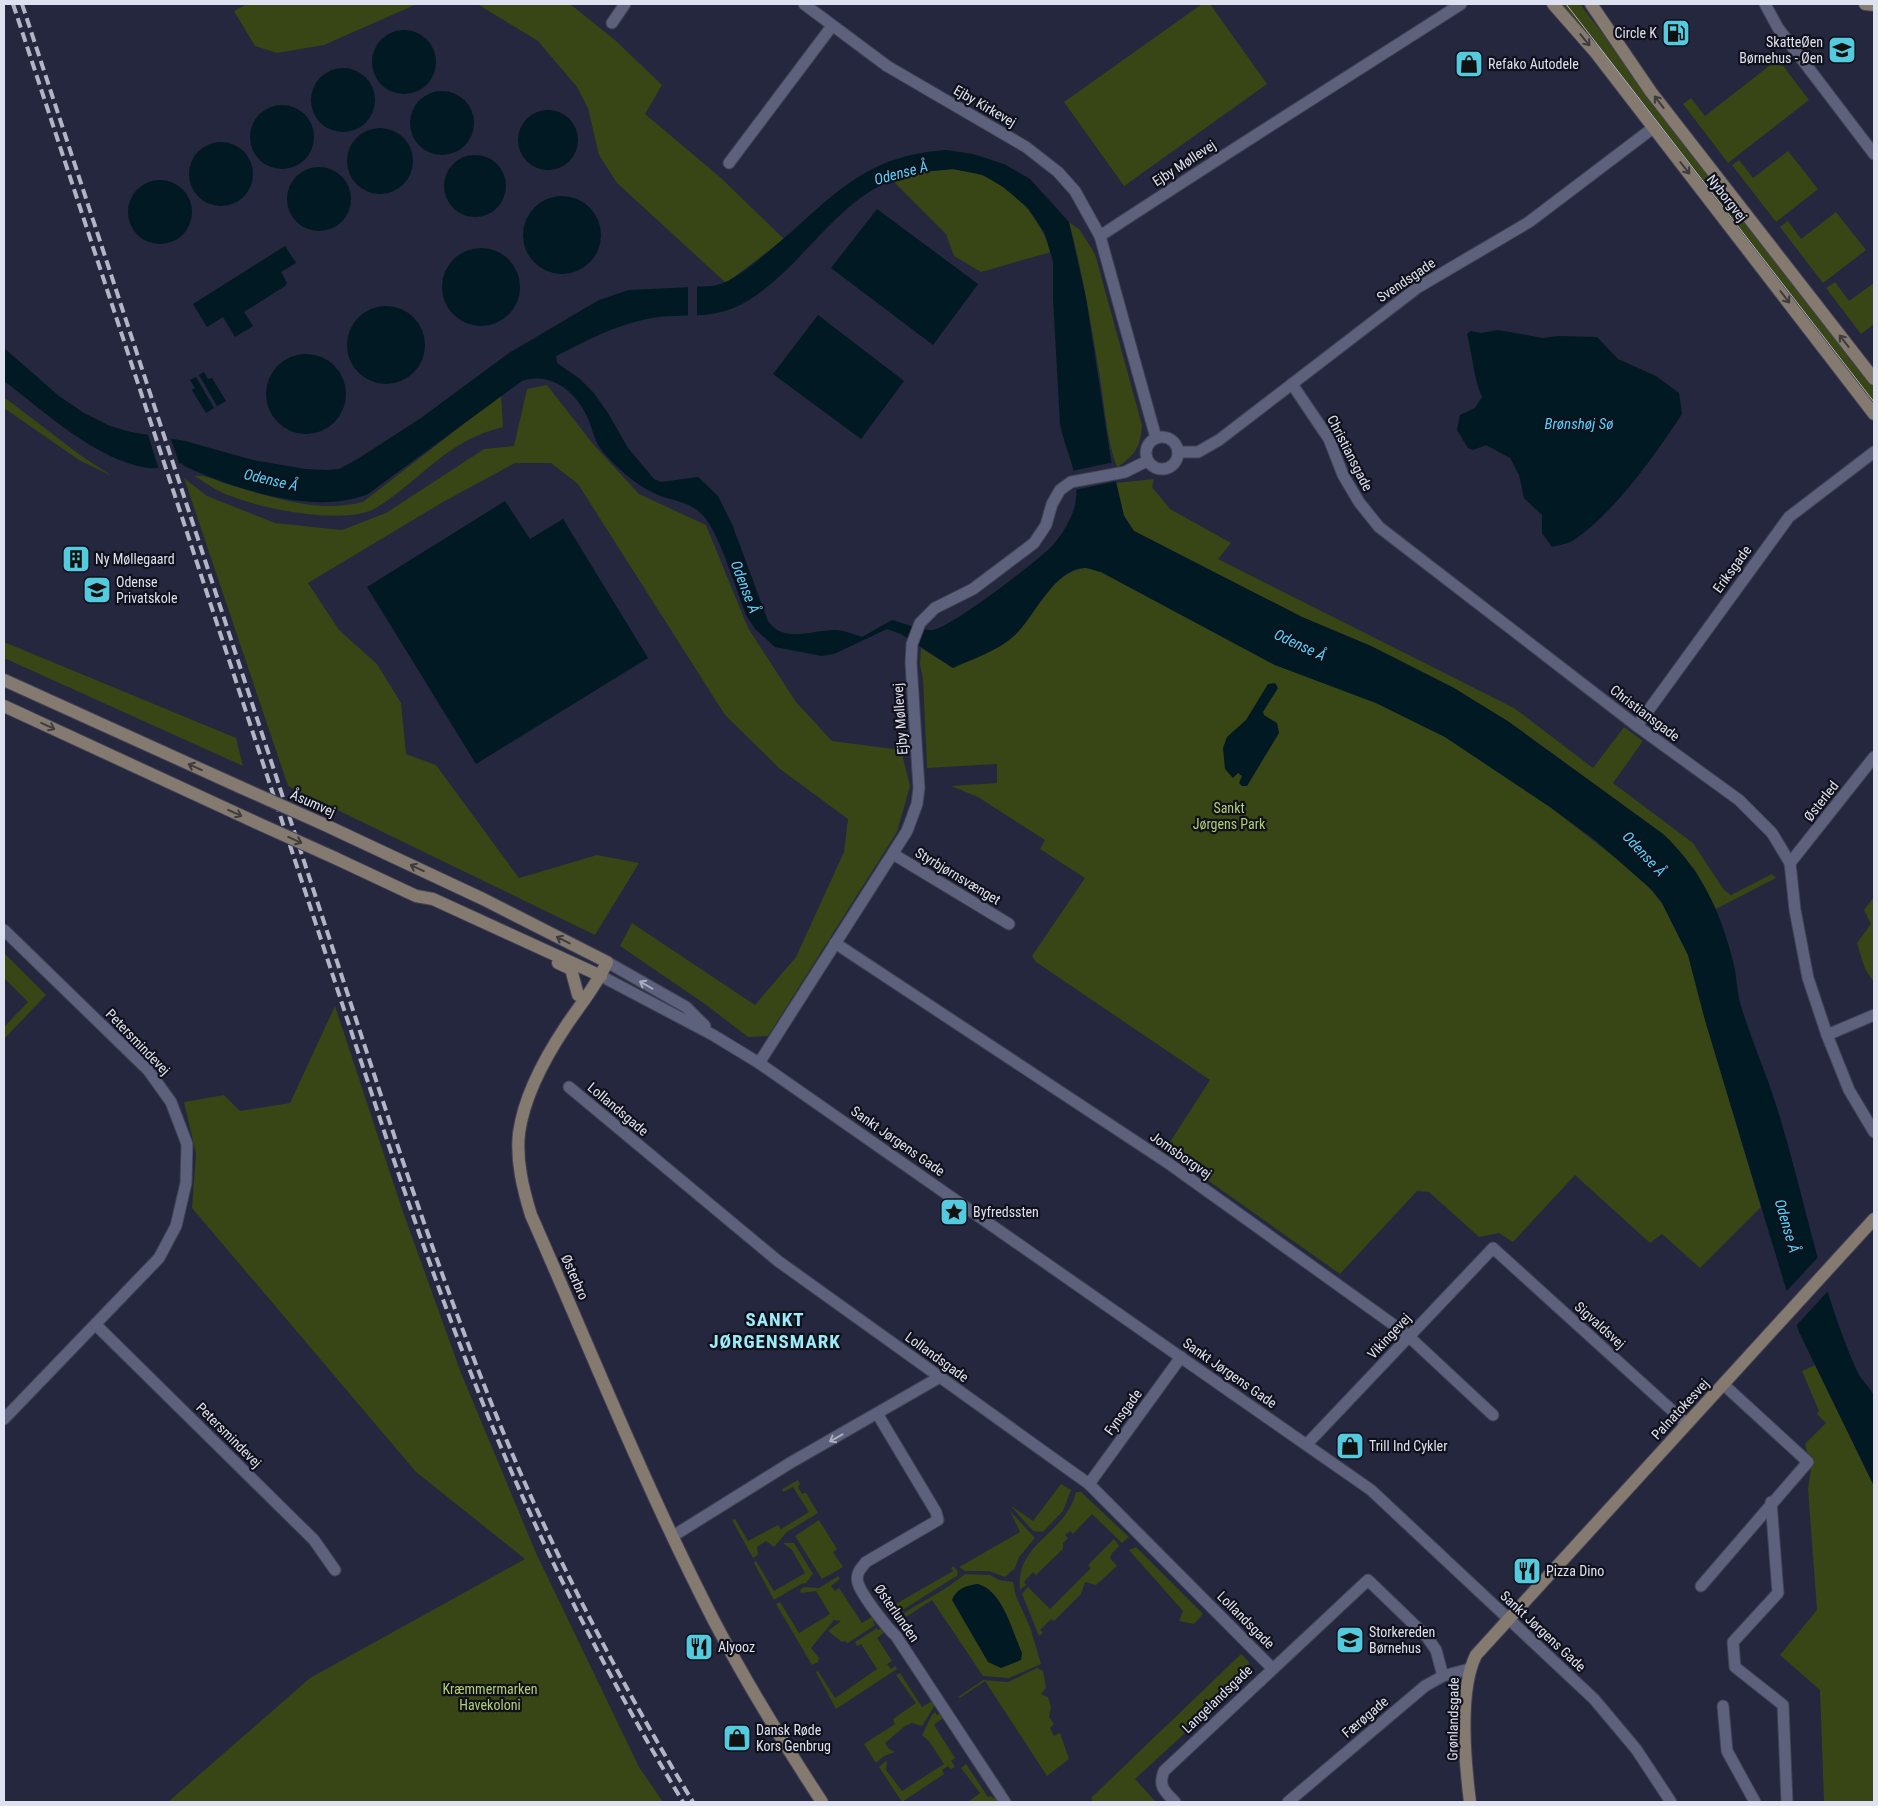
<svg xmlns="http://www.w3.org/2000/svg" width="1878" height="1806" viewBox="0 0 1878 1806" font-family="'Roboto Condensed',sans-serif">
	<rect width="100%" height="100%" fill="#24273d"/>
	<g fill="#384514">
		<polygon points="247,4 417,4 324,45 277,53 255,46 234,11"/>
		<polygon points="468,4 570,4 615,40 662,85 645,114 721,178 784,239 726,283 617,183 599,155 588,108 577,87 538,41 479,5"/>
		<polygon points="1202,4 1210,4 1267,84 1124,186 1064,102"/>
		<polygon points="1560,4 1580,4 1874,387 1874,409"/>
		<polygon points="1778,59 1809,100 1728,163 1683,104 1691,98 1705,116"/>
		<polygon points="1788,151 1818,189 1776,222 1732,165 1739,160 1753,178"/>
		<path d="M953,169C963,171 975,172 984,176C1017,190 1040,219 1051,252L981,272L954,256L946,234L892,180L923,172Z"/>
		<polygon points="1836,212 1866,250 1823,283 1780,227 1788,221 1801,239"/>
		<path d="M1069,222L1080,230L1095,254L1142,425C1141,446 1135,456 1117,467C1106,438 1105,408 1100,377C1091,325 1083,273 1069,222Z"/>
		<polygon points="1835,282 1849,301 1874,283 1874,324 1861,334 1826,288"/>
		<polygon points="547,385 593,444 639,494 706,525 748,628 796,702 832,741 901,750 910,786 897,832 768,1036 748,1037 705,1004 620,946 632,923 755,1005 796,957 844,852 848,819 780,769 725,715 578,484 551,463 515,463 443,502 308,583 339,630 377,664 401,703 406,754 436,765 519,878 597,855 639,863 595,935 288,786 184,478 207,496 275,523 342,530 386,513 484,449 514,446 527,389"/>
		<path d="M501,395L503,427C445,441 423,479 376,508C344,527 248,507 217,490C209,486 202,480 194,476C207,474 216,481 227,484C272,497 318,514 363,502Z"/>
		<polygon points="4,397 80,455 112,476 79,460 4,408"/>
		<polygon points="1154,479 1152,487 1170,509 1231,543 1218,559 1514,708 1593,768 1624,727 1643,741 1613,783 1693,843 1724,890 1731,895 1772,874 1776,878 1716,909 1695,870 1663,834 1509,722 1454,688 1371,646 1302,617 1134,531 1124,516 1116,483"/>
		<path d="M1085,568L1101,572L1275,665L1376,703L1445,737L1550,807L1640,877L1662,903L1688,955L1705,1020L1761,1207L1700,1268L1662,1234L1650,1243L1575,1175L1513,1242L1499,1233L1479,1237L1429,1192L1417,1191L1340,1274L1189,1167L1192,1161L1179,1153L1170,1142L1210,1080L1036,962L1032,956L1085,878L1040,849L1045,840L978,797L951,786L997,783V764L927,768L923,679L920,665L921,648L953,668C974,658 998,651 1015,635C1038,612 1050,573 1085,568Z"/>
		<polygon points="4,642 236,738 243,766 4,658"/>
		<polygon points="1874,897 1874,982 1865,969 1857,943 1871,924 1864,910"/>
		<polygon points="4,953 46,995 4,1039 4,1027 28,1002 4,978"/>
		<polygon points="335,1006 402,1209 461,1373 536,1553 639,1767 663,1802 168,1802 310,1678 525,1559 416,1472 192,1208 196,1154 184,1102 224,1095 240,1111 290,1103"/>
		<polygon points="1815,1365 1874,1486 1874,1802 1824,1802 1820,1690 1780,1655 1817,1610 1808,1489 1811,1468 1805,1444 1826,1423 1817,1414 1819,1411 1802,1371"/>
		<polygon points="798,1480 800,1484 798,1487 802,1494 806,1493 818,1513 787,1532 774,1547 766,1541 757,1547 758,1555 753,1558 732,1520 735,1519 748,1541 778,1525 781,1529 809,1512 793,1487 783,1492 782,1489"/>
		<polygon points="1061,1484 1071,1490 1063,1511 1043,1532 1033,1531 1010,1505 1033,1521"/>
		<path d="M1076,1492H1081L1129,1537L1122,1543L1092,1514L1073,1534L1070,1531L1065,1535L1068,1538L1063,1543V1549L1036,1575L1033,1572L1024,1582L1026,1585L1020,1590C1015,1542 1065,1536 1076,1492Z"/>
		<polygon points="1010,1511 1035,1538 1019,1557 1015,1568 1005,1577 989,1571 965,1571 959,1567 1020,1532"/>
		<polygon points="819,1520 837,1549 833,1552 843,1567 822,1579 795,1536"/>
		<polygon points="1114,1539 1119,1546 1112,1553 1110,1558 1117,1566 1096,1585 1085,1582 1081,1594 1054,1621 1051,1619 1040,1630 1043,1633 1039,1636 1022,1594 1028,1587 1050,1609 1091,1568 1088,1565"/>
		<polygon points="783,1543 794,1543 813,1574 806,1583 801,1584 774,1600 754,1563 756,1561 774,1591 805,1573 792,1550"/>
		<polygon points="1136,1547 1203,1614 1194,1624 1179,1621 1183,1611 1129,1550"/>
		<polygon points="953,1566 957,1570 958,1575 901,1611 894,1605 953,1571 951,1568"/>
		<path d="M965,1574L990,1575L999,1580L1013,1582L1016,1596L1030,1627L1041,1664L1009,1678L983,1676L932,1600L906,1617L904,1613C924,1600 946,1590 965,1574Z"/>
		<polygon points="838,1576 840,1579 831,1586 835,1591 839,1588 862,1623 873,1616 877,1619 873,1622 875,1625 848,1643 845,1641 842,1642 828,1631 841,1621 834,1620 811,1648 819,1658 818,1662 812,1665 776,1604 780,1602 799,1633 830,1614 816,1591 801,1593 800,1590 804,1587 819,1588"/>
		<polygon points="877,1628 878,1630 882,1628 885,1632 877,1638 892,1661 887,1664 891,1669 895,1666 897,1669 836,1709 816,1672 818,1671 835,1698 877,1669 861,1644 857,1646 855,1642"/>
		<polygon points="1241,1654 1249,1662 1248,1675 1135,1779 1156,1802 1093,1802 1091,1798"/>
		<polygon points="1037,1668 1043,1671 1046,1688 1041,1694 1048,1697 1051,1707 1049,1717 1054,1724 1050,1728 1054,1736 1060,1733 1069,1759 1047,1776 985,1681 960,1698 958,1697 983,1680 1008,1682"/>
		<polygon points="900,1673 922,1707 932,1701 935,1705 922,1726 912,1723 905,1726 885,1743 889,1749 895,1752 884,1756 876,1763 864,1744 895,1724 893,1719 916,1703 896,1675"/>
		<polygon points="935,1712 937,1715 941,1713 943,1718 934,1725 955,1758 951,1761 955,1767 951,1769 948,1766 942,1770 944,1774 902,1802 879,1767 887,1760 886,1770 902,1791 944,1764 929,1741 922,1735 932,1715"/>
		<polygon points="966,1764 988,1797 991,1796 999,1802 968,1802 980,1793 961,1768"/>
	</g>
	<g fill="#001922" fill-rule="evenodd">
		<circle cx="404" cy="62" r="32"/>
		<circle cx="343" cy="100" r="32"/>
		<circle cx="442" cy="123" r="32"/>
		<circle cx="282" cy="137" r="32"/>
		<circle cx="548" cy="140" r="30"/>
		<circle cx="380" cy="161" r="33"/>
		<circle cx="221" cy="174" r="32"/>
		<path d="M946,150L973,154L1004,164L1030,179L1069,222L1086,298L1111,460L1124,516L1134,531L1302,617L1371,646L1454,688L1509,722L1663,834C1702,870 1722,915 1734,965C1737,979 1737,993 1741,1006C1753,1045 1770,1082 1781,1121C1806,1204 1821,1291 1857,1371C1861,1380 1870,1387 1874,1396C1877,1404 1874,1472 1874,1486L1799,1332L1705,1020L1688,955L1662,903L1652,890L1596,841L1550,807L1445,737L1376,703L1275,665L1101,572C1096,571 1090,568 1086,568C1056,566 1034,617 1015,635C998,651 974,658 953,668L901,634L887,629L834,654L822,656L775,647L756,630L747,617C736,590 722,541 706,519C693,501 674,502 656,494C637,486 616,467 603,452C595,442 593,432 589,421C578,393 552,371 522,381L368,494C314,516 235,489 184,466L182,463C172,465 159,469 148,468C96,460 45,412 4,381V348L59,396L84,413L110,426L131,432L185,441L253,460L305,469L327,470L339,469L356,460L421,418L509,353L599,300L629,290L713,286C735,281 750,266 768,252C830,201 859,156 946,150ZM953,169L983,175L1003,187L1028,208L1045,234L1053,262V298L1060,424C1065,451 1083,480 1074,509C1070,521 1062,535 1053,545C1038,561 952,627 933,630C921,631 904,623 892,620L862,637C853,634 844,630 835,630C811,630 784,644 768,621L732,524L718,496L698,477L661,482L654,479L628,448L608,413L593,392L580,379L557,363L556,356C589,340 610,327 647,319C684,311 713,323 749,300C801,268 833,205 890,181C910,172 932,171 953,169Z"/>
		<circle cx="475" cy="186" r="31"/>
		<circle cx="319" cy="199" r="32"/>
		<circle cx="160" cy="212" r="32"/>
		<circle cx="562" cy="235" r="39"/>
		<polygon points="877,209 978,284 933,345 831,268"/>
		<polygon points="285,246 296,263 281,272 287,283 285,286 244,312 253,326 235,337 223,317 207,327 193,304"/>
		<circle cx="481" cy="287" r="39"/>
		<circle cx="386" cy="345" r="39"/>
		<polygon points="818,315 904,381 861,439 773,374"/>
		<path d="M1498,330L1543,338L1558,336L1597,337L1618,359L1656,376L1679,393L1682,414C1655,455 1615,512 1574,540C1568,544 1559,545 1552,547L1542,533V515L1524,498L1519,475L1510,458L1486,445L1473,450L1468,448L1457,430L1460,415L1475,408L1482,397C1473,377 1473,356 1467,334L1471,331L1481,333Z"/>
		<circle cx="306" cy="394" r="40"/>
		<polygon points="204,372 208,379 212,378 226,401 217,406 199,375"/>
		<polygon points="196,377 214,408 206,413 192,390 195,388 190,380"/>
		<polygon points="505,501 530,539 563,519 648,658 476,764 367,587"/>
		<polygon points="1275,683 1278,688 1263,712 1264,715 1277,723 1279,733 1247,786 1242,786 1239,783 1242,776 1238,773 1233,778 1225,769 1223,748 1227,737 1246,720 1268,684"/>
		<path d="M978,1584C1003,1591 1012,1631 1022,1653L1021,1660L1001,1668L988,1662L952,1600C956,1589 967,1585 978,1584Z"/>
	</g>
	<g fill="#24273d">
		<polygon points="688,285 697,285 697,319 688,320"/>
		<polygon points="147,432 170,436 180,466 159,470"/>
		<polygon points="1114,462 1118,481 1075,490 1072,471"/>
		<polygon points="1820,1255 1830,1289 1795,1327 1784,1294"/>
	</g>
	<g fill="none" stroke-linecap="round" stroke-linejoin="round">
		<defs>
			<g id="street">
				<polyline points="804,4 887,66 1026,147 1058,172 1075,191 1100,236 1156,438"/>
				<polyline points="1765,4 1778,28 1874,154"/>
				<polyline points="612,23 625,4"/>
				<polyline points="729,163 832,26"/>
				<path d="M1100,236C1220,157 1341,81 1461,4"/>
				<polyline points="1292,384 1329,439 1343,475 1359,502 1379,527 1637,726 1739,800 1772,833 1790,863 1795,910 1808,978 1827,1035 1849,1090 1874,1132"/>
				<circle cx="1162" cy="453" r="16"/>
				<polyline points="1178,452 1198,452 1219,440 1417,288 1529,222 1653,128"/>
				<polyline points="1637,726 1789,517 1874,452"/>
				<polyline points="893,854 1009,924"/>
				<polyline points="1790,863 1874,757"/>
				<polyline points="4,930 148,1070 171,1102 187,1144 186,1183 176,1226 159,1258 4,1419"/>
				<polyline points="835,943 1168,1163 1405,1333 1493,1415"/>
				<polyline points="607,962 686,1007 705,1026"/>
				<polyline points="601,976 713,1035 759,1063 1371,1490 1594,1699 1636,1749 1671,1802"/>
				<polyline points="1827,1035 1874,1015"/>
				<polyline points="759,1063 907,831 917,804 919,788 911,663 912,644 920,623 935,608 973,589 1034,543 1046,525 1052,504 1060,490 1071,482 1125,472 1147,461"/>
				<polyline points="569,1087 778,1261 1089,1484 1272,1668"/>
				<polyline points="96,1325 314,1540 335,1570"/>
				<path d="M878,1415L936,1512L938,1520L866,1562C861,1568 855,1574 858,1583C861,1594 887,1628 896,1636L1005,1802"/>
				<polyline points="1307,1444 1493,1248 1687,1424"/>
				<polyline points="1089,1484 1181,1357"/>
				<polyline points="1771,1502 1778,1593 1733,1642 1735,1667 1783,1705 1787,1802"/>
				<polyline points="673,1536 790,1463 940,1377"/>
				<polyline points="1701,1586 1808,1462 1723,1384"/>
				<polyline points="1723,1706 1727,1751 1755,1802"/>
				<path d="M1175,1802C1164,1791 1158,1786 1164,1771L1368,1580L1427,1637L1436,1650L1443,1676"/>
				<polyline points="1288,1802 1425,1686 1443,1676 1469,1669"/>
			</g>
			<g id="secondary">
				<polyline points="1553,4 1596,53 1874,414"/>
				<polyline points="1591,4 1651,92 1874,379"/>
				<polyline points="1865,4 1874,5"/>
				<polyline points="4,680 240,787"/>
				<polyline points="4,706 255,822"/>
				<path d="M323,824L483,899L607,962C597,985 580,1005 566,1026C546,1056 524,1097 519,1133C516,1161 523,1189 531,1215C591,1351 646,1489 714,1621C747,1684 784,1744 822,1802"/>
				<polyline points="335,858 416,896 433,899 601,976"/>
				<polyline points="558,963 571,969 578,995"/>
				<path d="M1470,1802C1465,1762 1458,1691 1476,1655L1874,1219"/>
			</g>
		</defs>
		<use href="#street" stroke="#404155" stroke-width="13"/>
		<use href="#secondary" stroke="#404155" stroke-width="14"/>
		<use href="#street" stroke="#5d617b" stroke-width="11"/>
		<use href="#secondary" stroke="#847a6f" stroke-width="12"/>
		<polyline stroke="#b2b5c6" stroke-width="1" points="1566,4 1874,402"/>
		<g stroke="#b2b5c6" stroke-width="4" stroke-dasharray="10 5" stroke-linecap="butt">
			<path d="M13,4L387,1140C422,1243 458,1345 500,1445C552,1568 614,1688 683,1802"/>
			<path d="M22,4L395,1138C434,1254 475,1369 524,1481C573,1591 630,1699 693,1802"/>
		</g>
		<defs>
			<g id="secondary-bridge">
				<polyline points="240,787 323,824"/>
				<polyline points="255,822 335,858"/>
			</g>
		</defs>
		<use href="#secondary-bridge" stroke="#404155" stroke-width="14" stroke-linecap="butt"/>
		<use href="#secondary-bridge" stroke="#847a6f" stroke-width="12"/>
	</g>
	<defs><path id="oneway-shaft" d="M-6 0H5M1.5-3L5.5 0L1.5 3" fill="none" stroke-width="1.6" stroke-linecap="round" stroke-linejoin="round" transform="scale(1.25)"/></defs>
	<g stroke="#3e3b3d">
		<use href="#oneway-shaft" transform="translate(1585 40) rotate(51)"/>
		<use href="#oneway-shaft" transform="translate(1659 102) rotate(-128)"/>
		<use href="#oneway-shaft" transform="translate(1685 168) rotate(52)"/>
		<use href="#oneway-shaft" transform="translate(1785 297) rotate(52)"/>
		<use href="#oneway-shaft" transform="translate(1844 341) rotate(-128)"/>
		<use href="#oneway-shaft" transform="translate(48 726) rotate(25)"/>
		<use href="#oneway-shaft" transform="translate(195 767) rotate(-156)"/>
		<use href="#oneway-shaft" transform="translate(235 813) rotate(25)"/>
		<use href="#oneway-shaft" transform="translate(295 840) rotate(24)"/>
		<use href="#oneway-shaft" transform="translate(417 868) rotate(-155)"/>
		<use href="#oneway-shaft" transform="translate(563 940) rotate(-153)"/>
	</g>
	<g stroke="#aaaec1">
		<use href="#oneway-shaft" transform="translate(646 985) rotate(-150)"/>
		<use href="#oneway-shaft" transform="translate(836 1438) rotate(151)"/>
	</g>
	<defs>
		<symbol id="fuel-square" viewBox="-11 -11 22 22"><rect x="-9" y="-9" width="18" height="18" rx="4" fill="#54cade" stroke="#10111b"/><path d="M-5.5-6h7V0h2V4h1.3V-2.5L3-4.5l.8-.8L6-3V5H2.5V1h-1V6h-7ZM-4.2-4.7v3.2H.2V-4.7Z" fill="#111"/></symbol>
		<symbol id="school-square" viewBox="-11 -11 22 22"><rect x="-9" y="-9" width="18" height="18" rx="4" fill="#54cade" stroke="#10111b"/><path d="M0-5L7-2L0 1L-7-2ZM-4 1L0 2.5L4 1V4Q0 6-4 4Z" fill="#111"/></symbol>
		<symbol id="shop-square" viewBox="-11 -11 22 22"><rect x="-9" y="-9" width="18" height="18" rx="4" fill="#54cade" stroke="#10111b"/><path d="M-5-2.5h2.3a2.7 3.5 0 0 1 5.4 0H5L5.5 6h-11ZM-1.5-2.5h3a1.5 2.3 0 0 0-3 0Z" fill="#111"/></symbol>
		<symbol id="building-square" viewBox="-11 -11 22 22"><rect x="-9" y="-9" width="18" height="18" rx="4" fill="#54cade" stroke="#10111b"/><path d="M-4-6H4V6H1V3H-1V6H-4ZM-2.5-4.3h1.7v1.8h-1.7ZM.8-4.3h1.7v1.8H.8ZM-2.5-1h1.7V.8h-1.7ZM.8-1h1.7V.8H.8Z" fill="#111"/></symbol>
		<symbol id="sight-square" viewBox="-11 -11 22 22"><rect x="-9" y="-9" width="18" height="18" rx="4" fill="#54cade" stroke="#10111b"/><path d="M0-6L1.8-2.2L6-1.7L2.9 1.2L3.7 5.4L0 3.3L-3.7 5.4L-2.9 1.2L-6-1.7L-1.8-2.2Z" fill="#111"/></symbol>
		<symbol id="restaurant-square" viewBox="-11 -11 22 22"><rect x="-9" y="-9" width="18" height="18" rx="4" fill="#54cade" stroke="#10111b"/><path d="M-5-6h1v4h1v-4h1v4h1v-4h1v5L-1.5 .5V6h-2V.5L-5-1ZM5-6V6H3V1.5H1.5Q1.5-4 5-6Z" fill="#111"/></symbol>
	</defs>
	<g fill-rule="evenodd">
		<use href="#fuel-square" x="1660" y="17" width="32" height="32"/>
		<use href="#school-square" x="1826" y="34" width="32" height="32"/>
		<use href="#shop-square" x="1453" y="48" width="32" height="32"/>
		<use href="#building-square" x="60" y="543" width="32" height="32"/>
		<use href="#school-square" x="81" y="574" width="32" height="32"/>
		<use href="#sight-square" x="938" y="1196" width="32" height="32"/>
		<use href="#shop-square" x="1334" y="1430" width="32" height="32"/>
		<use href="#restaurant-square" x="1511" y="1555" width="32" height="32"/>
		<use href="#school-square" x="1334" y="1624" width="32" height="32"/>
		<use href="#restaurant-square" x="683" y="1631" width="32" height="32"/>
		<use href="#shop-square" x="721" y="1722" width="32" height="32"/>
	</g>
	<g text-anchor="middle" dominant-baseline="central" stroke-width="4.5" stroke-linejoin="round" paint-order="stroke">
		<g font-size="14" fill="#dee1f0" stroke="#10111b" text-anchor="start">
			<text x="1657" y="33" text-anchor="end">Circle K</text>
			<text x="1823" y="42" text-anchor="end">SkatteØen<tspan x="1823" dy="16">Børnehus - Øen</tspan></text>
			<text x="1488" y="64">Refako Autodele</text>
			<text x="95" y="559">Ny Møllegaard</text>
			<text x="116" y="582">Odense<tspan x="116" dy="16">Privatskole</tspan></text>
			<text x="973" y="1212">Byfredssten</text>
			<text x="1369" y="1446">Trill Ind Cykler</text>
			<text x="1546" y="1571">Pizza Dino</text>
			<text x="1369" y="1632">Storkereden<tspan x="1369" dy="16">Børnehus</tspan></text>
			<text x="718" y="1647">Alyooz</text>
			<text x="756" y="1730">Dansk Røde<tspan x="756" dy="16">Kors Genbrug</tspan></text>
		</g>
		<g font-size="14" fill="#dee1f0" stroke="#10111b">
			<text transform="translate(985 106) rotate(30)">Ejby Kirkevej</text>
			<text transform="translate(1184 163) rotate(-33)">Ejby Møllevej</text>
			<text transform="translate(1727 198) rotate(52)">Nyborgvej</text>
			<text transform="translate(1406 280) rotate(-34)">Svendsgade</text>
			<text transform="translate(1350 453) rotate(63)">Christiansgade</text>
			<text transform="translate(1732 569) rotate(-54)">Eriksgade</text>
			<text transform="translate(1645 713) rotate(37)">Christiansgade</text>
			<text transform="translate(900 719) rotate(-94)">Ejby Møllevej</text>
			<text transform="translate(1821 801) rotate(-52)">Østerled</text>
			<text transform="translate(313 803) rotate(24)">Åsumvej</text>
			<text transform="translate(958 876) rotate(31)">Styrbjørnsvænget</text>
			<text transform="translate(138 1042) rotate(46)">Petersmindevej</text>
			<text transform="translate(618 1109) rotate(40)">Lollandsgade</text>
			<text transform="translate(898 1141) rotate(35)">Sankt Jørgens Gade</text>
			<text transform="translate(1181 1155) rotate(35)">Jomsborgvej</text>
			<text transform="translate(575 1277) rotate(66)">Østerbro</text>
			<text transform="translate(1600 1325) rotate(42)">Sigvaldsvej</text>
			<text transform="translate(1389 1336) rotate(-47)">Vikingevej</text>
			<text transform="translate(937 1357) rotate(36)">Lollandsgade</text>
			<text transform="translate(1230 1373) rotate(35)">Sankt Jørgens Gade</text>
			<text transform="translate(1680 1409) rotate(-47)">Palnatokesvej</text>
			<text transform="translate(1123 1412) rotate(-54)">Fynsgade</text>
			<text transform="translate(229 1435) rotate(45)">Petersmindevej</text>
			<text transform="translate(897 1613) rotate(55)">Østerlunden</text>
			<text transform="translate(1246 1620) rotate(45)">Lollandsgade</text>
			<text transform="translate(1543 1631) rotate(43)">Sankt Jørgens Gade</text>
			<text transform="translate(1217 1699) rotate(-44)">Langelandsgade</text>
			<text transform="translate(1365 1717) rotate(-40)">Færøgade</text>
			<text transform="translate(1453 1719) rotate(-89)">Grønlandsgade</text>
		</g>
		<g font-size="14" fill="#b2cf72" stroke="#10111b">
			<text x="1229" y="808">Sankt<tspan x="1229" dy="16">Jørgens Park</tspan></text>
			<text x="490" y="1689">Kræmmermarken<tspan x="490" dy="16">Havekoloni</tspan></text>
		</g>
		<g font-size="15" font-style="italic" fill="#58d3fd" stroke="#10111b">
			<text transform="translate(901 173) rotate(-15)">Odense Å</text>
			<text x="1579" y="424">Brønshøj Sø</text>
			<text transform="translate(271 480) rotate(13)">Odense Å</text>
			<text transform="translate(745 587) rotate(69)">Odense Å</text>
			<text transform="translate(1300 645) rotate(25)">Odense Å</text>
			<text transform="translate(1644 854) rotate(47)">Odense Å</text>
			<text transform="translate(1787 1226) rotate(74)">Odense Å</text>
		</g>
		<g font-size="19" font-weight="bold" letter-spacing="1" fill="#9cebfa" stroke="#10111b">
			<text x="775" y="1319">SANKT<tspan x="775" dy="22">JØRGENSMARK</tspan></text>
		</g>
	</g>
	<rect width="1878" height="1806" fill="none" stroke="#dee1f0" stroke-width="10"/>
</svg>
